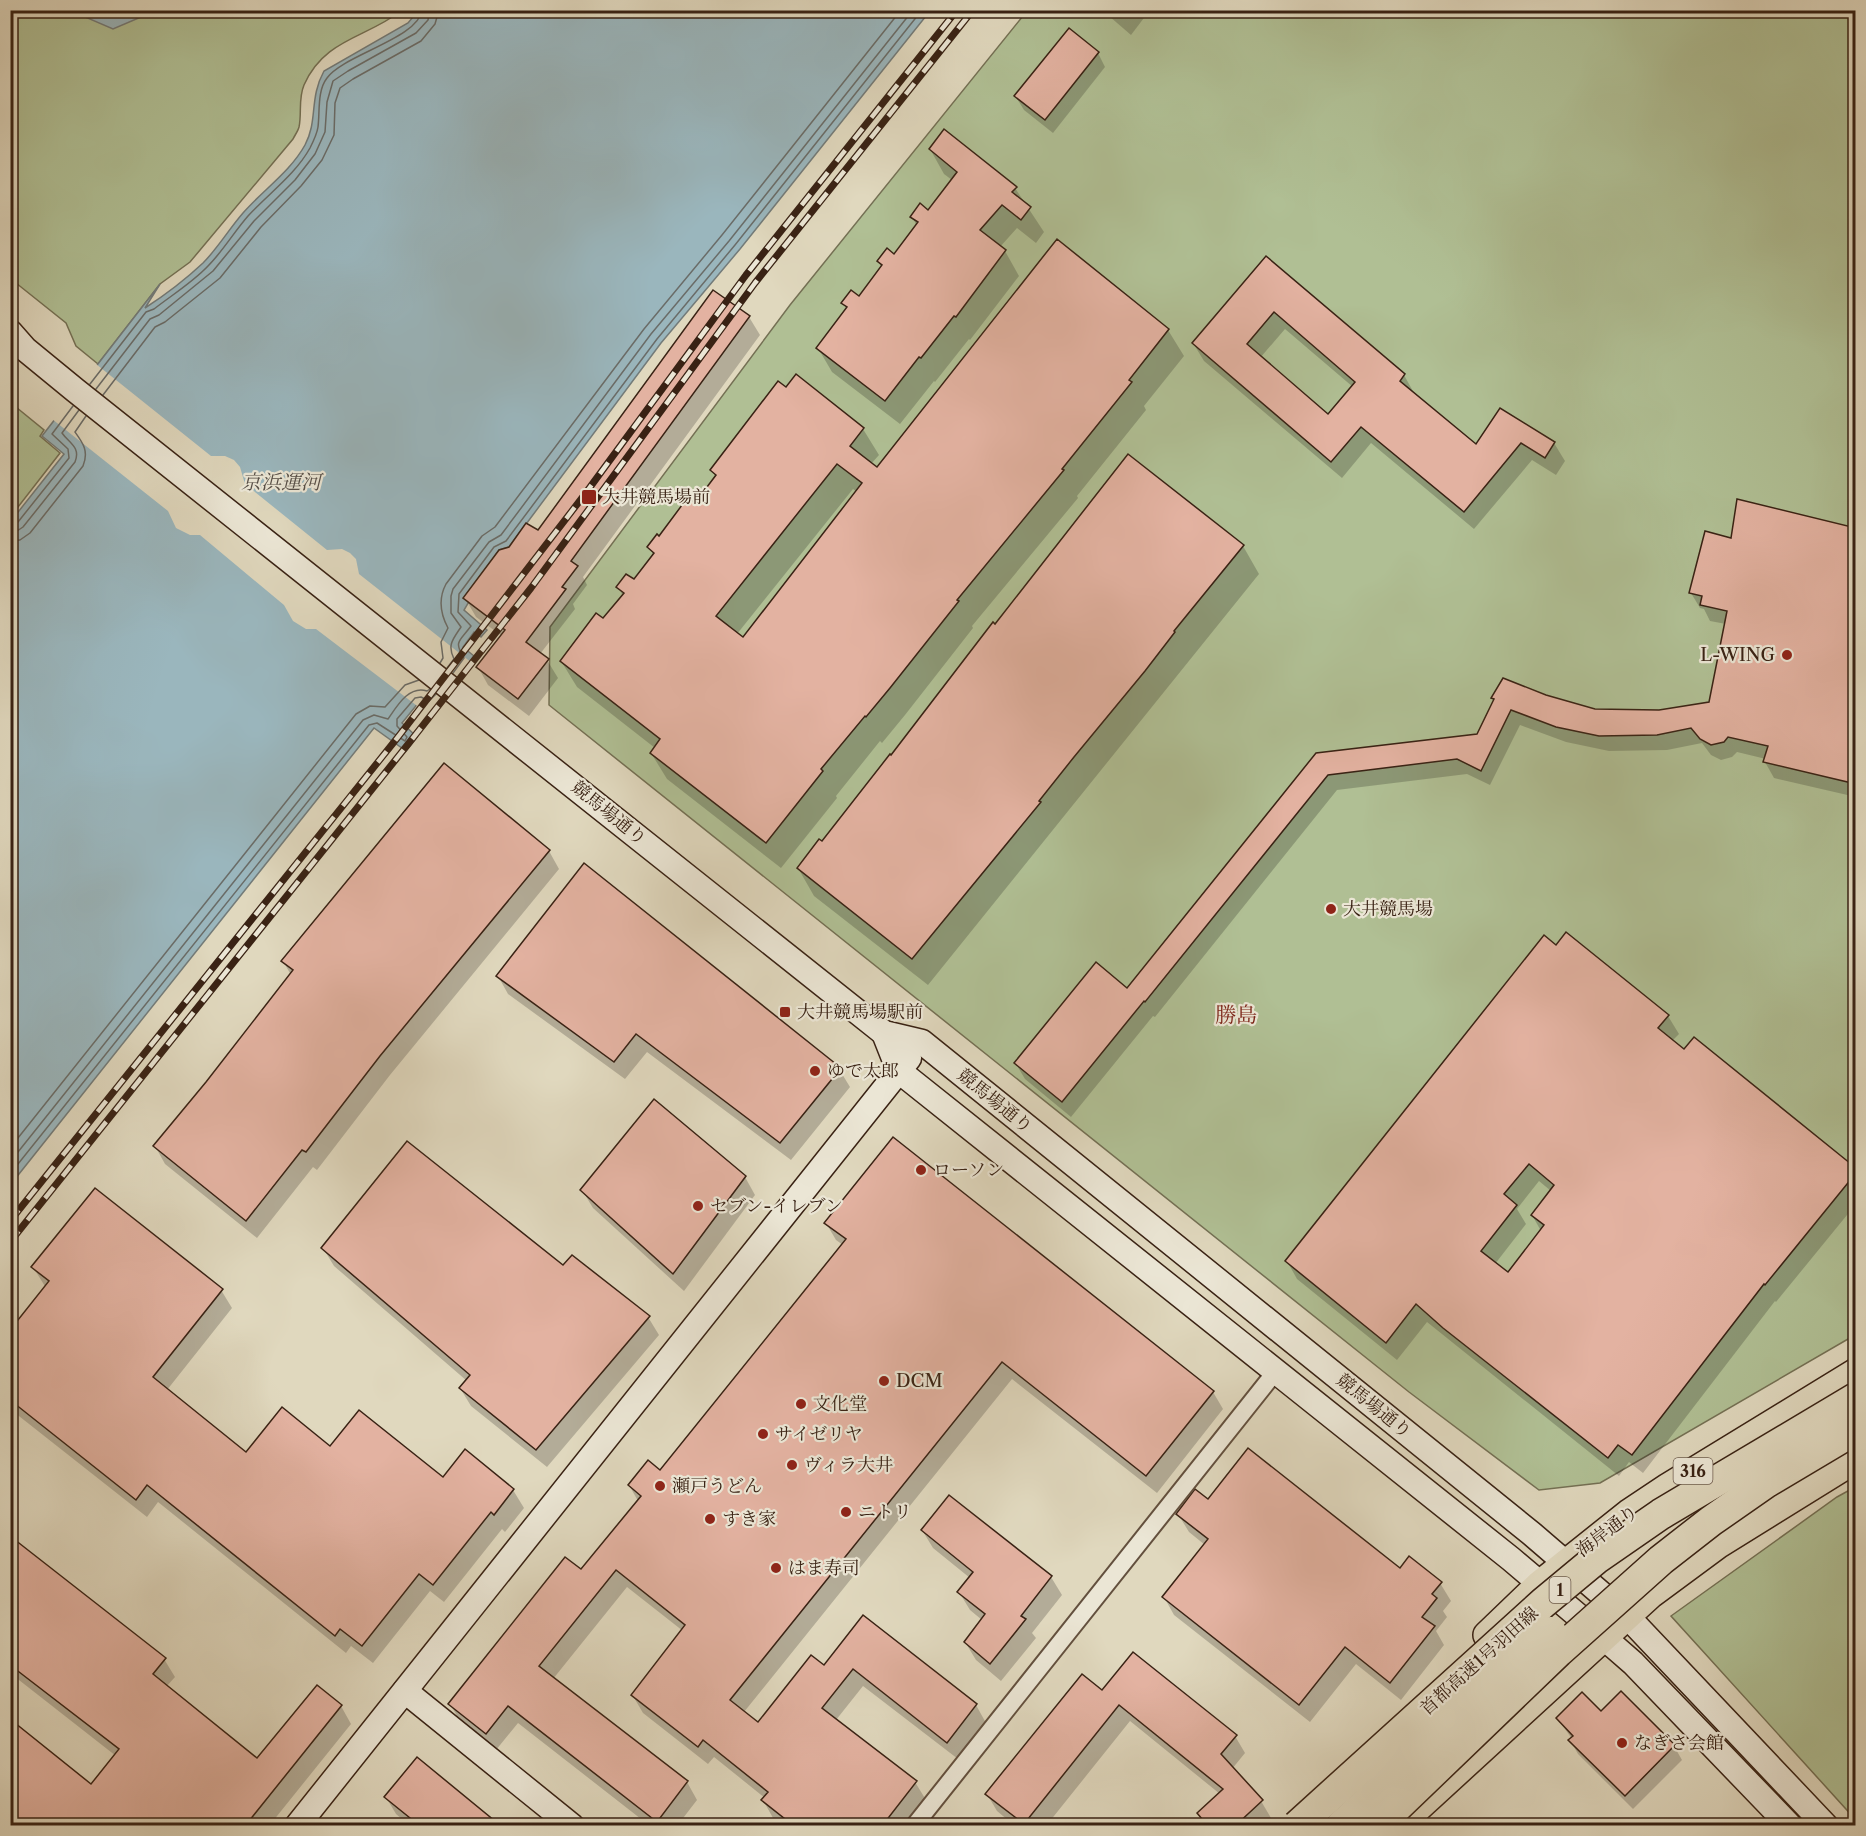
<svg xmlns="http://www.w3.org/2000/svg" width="1866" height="1836" viewBox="0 0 1866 1836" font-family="'Libre Caslon Text','Noto Serif JP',serif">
	<rect width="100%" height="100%" fill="#e0d8be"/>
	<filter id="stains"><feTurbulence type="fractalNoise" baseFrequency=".00333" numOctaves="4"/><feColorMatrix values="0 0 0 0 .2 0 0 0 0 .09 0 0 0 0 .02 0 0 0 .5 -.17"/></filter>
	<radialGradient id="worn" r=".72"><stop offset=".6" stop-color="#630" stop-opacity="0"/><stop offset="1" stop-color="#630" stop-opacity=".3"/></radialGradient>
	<g fill="#b0bf94" stroke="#747054" stroke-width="1.5">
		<path d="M10,11H401C366,38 324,39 304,85C298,99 302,113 299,127C298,131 295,135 293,139L190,262L160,284L98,364L76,346L66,323L11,279Z"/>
		<polygon points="1027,11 1855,11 1855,1335 1600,1483 1539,1490 1409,1392 549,705 550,627 790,305"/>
		<polygon points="11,403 44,430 40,436 60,453 11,516"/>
		<polygon points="1855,1487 1855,1819 1671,1616 1837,1497"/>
	</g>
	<g fill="#9ab6bd" stroke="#737b79" stroke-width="1.5">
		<polygon points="80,11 155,11 113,29 85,17"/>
		<path d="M418,11H930L740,249L661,343L509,547L499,550L464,610L487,630L481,637L474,632L463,647L474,656L430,712L419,702L402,723L417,737L406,751L374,728L11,1184V521L64,454L42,436L160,284L145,308C165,295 186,279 203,263C218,248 229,229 243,213C263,190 290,172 305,145C318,121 309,98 324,71L408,23Z"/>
	</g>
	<polygon fill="#e0d8be" points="96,364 211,456 225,456 234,460 240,467 245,484 327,550 342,549 350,553 356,559 359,574 472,663 432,714 429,715 316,629 306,629 293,621 284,605 200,535 190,535 176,528 168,511 52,419"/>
	<g fill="#0003" fill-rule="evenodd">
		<polygon points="1102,10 1150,10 1131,35"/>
		<polygon points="1098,53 1105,67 1053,133 1024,110 1016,97"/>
		<polygon points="930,149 1015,188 1044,232 1036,243 1017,228 1000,247 1005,251 1019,276 970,340 969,339 935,382 934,381 900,424 832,372 818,348 847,310 843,303 859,298 882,268 878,261 895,256 917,226 912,217 928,212 952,180 944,174"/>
		<path d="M1266,258L1404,375L1414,393L1413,394L1477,447L1500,410L1554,443L1565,461L1556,475L1532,460L1474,529L1371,443L1342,478L1204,361L1193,343ZM1285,329L1353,387L1328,416L1260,358Z"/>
		<polygon points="713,292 749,317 760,335 583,577 587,585 573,604 575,609 540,654 547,660 558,678 529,716 488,685 478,667 502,636 476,617 465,598 510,548 538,532"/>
		<path d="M1168,330L1184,356L1144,406L1146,410L1077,496L1078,498L972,626L973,628L905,715L882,743L880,741L836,796L837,798L781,868L667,779L651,753L655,748L577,687L561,661L604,620L623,596L618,587L634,582L654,556L649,547L696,505L716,478L712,470L863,429L879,455L871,464L878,469ZM853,489L857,492L743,639L737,634Z"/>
		<polygon points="1856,529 1856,797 1774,778 1765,762 1766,759 1737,752 1732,757 1721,760 1711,755 1702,743 1667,750 1609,751 1566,742 1520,725 1490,785 1467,774 1337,790 1155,1017 1153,1016 1071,1117 1025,1079 1016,1064 1128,990 1317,754 1478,736 1495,702 1493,698 1546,697 1595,711 1659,712 1710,703 1726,624 1710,621 1704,609 1700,608 1691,593 1732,540"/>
		<polygon points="1243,546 1259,574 928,985 814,896 798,868 822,843 891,757"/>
		<polygon points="549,851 559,869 390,1075 317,1170 313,1167 257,1238 165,1164 155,1146 291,975 283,961"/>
		<path d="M1556,947L1668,1016L1679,1034L1672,1041L1856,1170V1204L1776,1302L1775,1301L1643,1473L1629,1462L1619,1476L1427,1322L1397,1360L1297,1279L1287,1261ZM1539,1181L1551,1191L1532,1215L1541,1231L1508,1274L1495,1264L1526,1224L1517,1209Z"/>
		<polygon points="498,976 839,1069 850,1087 791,1160 647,1052 625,1079 508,994"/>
		<polygon points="745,1177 755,1195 684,1291 593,1208 582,1190"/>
		<polygon points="826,1223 1213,1392 1223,1409 1157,1493 1012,1379 744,1712 759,1724 824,1667 863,1617 976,1705 986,1723 958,1759 863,1686 836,1720 915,1782 926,1800 906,1826 783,1826 773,1818 763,1800 765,1798 714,1757 708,1764 643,1713 633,1696 683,1631 627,1587 553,1679 687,1782 697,1800 677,1826 650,1826 518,1723 496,1750 460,1721 450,1704 581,1571 638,1501 629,1485 660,1472 843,1245 836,1240"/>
		<polygon points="323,1248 564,1267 648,1317 659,1335 547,1467 471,1406 460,1388 467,1381 334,1266"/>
		<polygon points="33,1267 221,1290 232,1308 167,1390 247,1454 330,1448 443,1479 513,1490 524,1508 505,1532 502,1529 444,1602 430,1591 373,1663 351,1646 346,1653 158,1502 147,1517 10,1409 10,1333 46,1288"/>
		<polygon points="949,1497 1051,1577 1062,1595 1032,1633 1036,1638 1001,1681 976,1660 965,1642 982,1620 970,1610 959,1592 970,1578 933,1548 922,1530"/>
		<polygon points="1208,1501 1440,1583 1451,1601 1443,1611 1447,1617 1436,1631 1444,1645 1401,1700 1356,1664 1310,1722 1174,1615 1164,1597 1205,1545 1189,1532 1178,1514"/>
		<polygon points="10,1538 164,1659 175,1677 166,1687 257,1760 341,1706 351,1724 269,1826 10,1826 91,1786 116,1756 10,1673"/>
		<polygon points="1103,1692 1235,1736 1245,1753 1232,1769 1261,1801 1271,1818 1263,1826 1206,1826 1199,1814 1220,1794 1130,1721 1046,1826 1015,1826 997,1811 987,1794"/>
		<polygon points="1621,1693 1674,1746 1682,1760 1633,1809 1578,1754 1570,1740 1572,1739 1558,1719 1601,1713"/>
		<polygon points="386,1797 500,1826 410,1826 396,1814"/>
		<polygon points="963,1820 970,1826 958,1826"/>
	</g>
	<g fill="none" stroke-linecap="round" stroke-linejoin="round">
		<g stroke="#6a6c68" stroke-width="1.5">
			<path d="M90,384L146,312L154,309C172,295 193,282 208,266C223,251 234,232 248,216C268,194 295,175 310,148C313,142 317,134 318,127C320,111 317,91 327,78C343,55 419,38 422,10"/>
			<polyline points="96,389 150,319 159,315 213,271 254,221 295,180 315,154 325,132 327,102 333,81 348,71 416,33 428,20 430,10"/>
			<polyline points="103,395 155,327 165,322 220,278 261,227 301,186 322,160 334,135 335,103 340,88 353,79 421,41 435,24 439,10"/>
			<polyline points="10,524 18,522 69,458 68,449 52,434 73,406"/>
			<path d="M10,532L17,531L23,527L75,462C81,447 69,443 62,433L79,410"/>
			<path d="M10,541L20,540L30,533L83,466C89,451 83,443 75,432L86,416"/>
			<path d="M440,663L443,658L441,642L448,628C441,615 438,599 446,584L482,536L495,527L644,329L722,235L901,10"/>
			<path d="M447,668L454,659C447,645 453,639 461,627L451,613V596L453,589L489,542L501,535L651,334L729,241L913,10"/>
			<path d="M453,673L464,658C453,641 460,641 471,626L458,612L459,594L494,547L506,541L657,339L735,245L922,10"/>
			<polyline points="10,1148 356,714 370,706 385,707 405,685 419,680"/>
			<path d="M10,1162L363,720L374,715L388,719C397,706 409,685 427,691L430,689"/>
			<polyline points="10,1174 369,725 377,723 405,741 407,737 397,726 397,719 415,698 421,697 429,701 436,694"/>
		</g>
	</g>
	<g fill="#e3b2a1" stroke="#392214" stroke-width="1.5" fill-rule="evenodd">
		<polygon points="1069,28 1099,52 1045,120 1014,96"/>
		<polygon points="944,129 1017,187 1012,192 1031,207 1021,220 1002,205 980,230 1006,250 956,317 954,316 921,358 919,357 885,401 816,348 847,307 841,303 851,290 859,296 882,265 877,261 887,248 894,254 918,222 910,217 920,203 928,210 957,172 929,149"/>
		<path d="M1057,239L1169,329L1129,380L1132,382L1062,469L1064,470L957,600L959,601L890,688L866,717L865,716L821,769L823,771L766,843L650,753L660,739L560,661L596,613L603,618L624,593L616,587L626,574L634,579L654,553L647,547L657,534L659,536L688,497L695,503L716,475L710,470L778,381L786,387L796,374L864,428L850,446L877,467ZM837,464L862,483L743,637L716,616Z"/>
		<path d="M1266,256L1405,374L1400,381L1476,444L1500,408L1555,442L1545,458L1521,443L1464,512L1361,427L1331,462L1192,343ZM1274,312L1355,382L1328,414L1247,344Z"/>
		<polygon points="713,290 750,316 571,561 578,566 562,587 566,589 526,642 549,659 518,699 476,667 505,630 463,598 499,550 509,547 526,523 538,530"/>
		<polygon points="1128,454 1244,545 1174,631 1175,632 1145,671 1074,757 1039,801 1041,802 912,959 797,868 819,839 822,841 890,754 891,755 993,622 995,624"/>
		<polygon points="1737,499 1856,528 1856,784 1763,762 1768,746 1728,737 1724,742 1711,745 1700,739 1691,728 1657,735 1599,736 1556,727 1511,710 1481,771 1457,759 1328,775 1145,1002 1144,1001 1062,1102 1014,1063 1096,962 1127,988 1316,753 1477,734 1494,699 1491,698 1503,678 1546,695 1595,709 1659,710 1709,702 1727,611 1700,605 1702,596 1689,593 1705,531 1731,538"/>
		<polygon points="444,763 550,850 380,1056 306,1152 302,1150 246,1221 153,1146 206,1082 293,970 281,961"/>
		<polygon points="584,863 841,1068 780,1143 636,1034 614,1062 496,976"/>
		<path d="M1566,932L1669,1015L1658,1028L1684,1049L1694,1037L1856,1168V1173L1765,1285L1764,1284L1632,1455L1618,1445L1608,1458L1443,1328L1416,1304L1386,1343L1285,1261L1544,935L1556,945ZM1529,1164L1554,1185L1531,1215L1544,1225L1508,1272L1481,1251L1517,1205L1504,1194Z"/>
		<polygon points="654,1099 746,1176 673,1274 580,1190"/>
		<polygon points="893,1137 1214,1391 1146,1476 1002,1362 730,1700 758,1722 811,1655 824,1665 863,1615 977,1704 947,1743 853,1669 822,1708 917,1781 882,1826 794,1826 761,1800 768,1792 703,1740 698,1747 631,1695 685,1625 616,1570 539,1666 688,1781 657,1822 508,1706 486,1734 448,1704 565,1557 581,1569 641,1496 628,1485 648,1460 660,1470 846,1239 824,1223"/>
		<polygon points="407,1141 563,1265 572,1255 650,1316 536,1450 459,1388 470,1375 321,1248"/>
		<polygon points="95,1188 223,1289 153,1377 246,1452 282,1407 330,1446 359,1410 443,1477 465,1449 514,1489 494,1515 491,1512 433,1585 419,1574 362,1646 340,1629 335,1636 147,1485 136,1500 10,1400 10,1330 49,1281 31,1267"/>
		<polygon points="1248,1448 1400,1568 1409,1556 1442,1582 1432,1594 1437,1598 1422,1617 1435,1626 1390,1683 1345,1647 1299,1705 1162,1597 1208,1539 1176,1514 1195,1489 1208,1499"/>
		<polygon points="949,1495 1052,1576 1021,1616 1026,1619 990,1664 964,1642 985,1614 957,1592 973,1572 921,1530"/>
		<polygon points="10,1536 166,1658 153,1674 257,1758 317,1685 342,1705 245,1826 10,1826 10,1719 91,1784 119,1749 10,1665"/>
		<polygon points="1133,1652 1237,1735 1221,1754 1263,1800 1235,1826 1208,1826 1197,1813 1223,1789 1119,1705 1024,1824 985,1794 1082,1674 1102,1690"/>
		<polygon points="1621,1691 1675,1745 1625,1796 1568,1740 1573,1736 1556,1718 1582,1692 1601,1711"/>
		<polygon points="417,1757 501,1826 420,1826 384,1797"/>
	</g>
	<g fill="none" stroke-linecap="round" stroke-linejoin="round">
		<defs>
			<polyline id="street" points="914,1826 1276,1371"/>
			<g id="secondary">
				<polyline points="10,332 25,349 75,390 884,1033 922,1042 1532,1534 1626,1615 1826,1826"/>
				<polyline points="884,1033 899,1071 1511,1559 1602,1636 1633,1663 1790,1826"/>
				<polyline points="405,1691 572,1826"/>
				<polyline points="297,1826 909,1058"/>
			</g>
			<g id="primary">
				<polyline points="1487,1635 1540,1584 1629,1513 1668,1487 1856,1372"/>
				<polyline points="1398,1826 1650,1595 1719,1544 1856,1459"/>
			</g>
		</defs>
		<use href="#street" stroke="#63503e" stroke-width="20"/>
		<use href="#secondary" stroke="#392214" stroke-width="27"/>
		<use href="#primary" stroke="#392214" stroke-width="30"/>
		<use href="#street" stroke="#ebe6d5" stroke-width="16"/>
		<use href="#secondary" stroke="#ebe6d5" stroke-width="24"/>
		<use href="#primary" stroke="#e0d8be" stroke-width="27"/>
		<defs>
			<g id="rail">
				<polyline points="10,1221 398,737 585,494 746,275 957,10"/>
				<polyline points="10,1242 409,743 531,588 755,283 973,10"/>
			</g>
		</defs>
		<use href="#rail" stroke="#392214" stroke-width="7"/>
		<use href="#rail" stroke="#ebe6d5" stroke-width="4.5" stroke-dasharray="14" stroke-linecap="butt"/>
		<defs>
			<g id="highway-bridge">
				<polyline points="1297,1826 1543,1603 1596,1559 1661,1514 1856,1398"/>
				<polyline points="1341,1826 1551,1632"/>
				<polyline points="1377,1826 1558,1652 1661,1560 1711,1521 1767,1482 1856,1429"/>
			</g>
		</defs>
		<use href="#highway-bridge" stroke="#392214" stroke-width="33" stroke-linecap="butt"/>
		<use href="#highway-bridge" stroke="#e0d8be" stroke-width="30"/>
	</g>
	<g fill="#8f2418" stroke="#ebe6d5" stroke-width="2">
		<rect x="581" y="489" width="16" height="16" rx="3"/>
		<circle cx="1787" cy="655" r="6"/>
		<circle cx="1331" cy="909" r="6"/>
		<rect x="779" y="1006" width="12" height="12" rx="3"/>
		<circle cx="815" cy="1071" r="6"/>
		<circle cx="921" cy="1170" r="6"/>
		<circle cx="698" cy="1206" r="6"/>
		<circle cx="884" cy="1381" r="6"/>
		<circle cx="801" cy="1404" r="6"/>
		<circle cx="763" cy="1434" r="6"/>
		<circle cx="792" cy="1465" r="6"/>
		<circle cx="660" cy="1486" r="6"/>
		<circle cx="846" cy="1512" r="6"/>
		<circle cx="710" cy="1519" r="6"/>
		<circle cx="776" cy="1568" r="6"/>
		<circle cx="1622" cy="1743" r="6"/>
	</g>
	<g text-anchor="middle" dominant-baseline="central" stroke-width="4.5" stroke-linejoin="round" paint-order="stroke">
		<g fill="#ebe6d5" stroke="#6e5d4e" stroke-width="1.5">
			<rect x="1673.5" y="1458" width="39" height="26" rx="4.5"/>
			<rect x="1549.5" y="1577" width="21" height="26" rx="4.5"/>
		</g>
		<g font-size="16" font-weight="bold" fill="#392214">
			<text x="1693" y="1471">316</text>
			<text x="1560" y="1590">1</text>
		</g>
		<g font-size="18" fill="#392214" stroke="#ebe6d5" text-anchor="start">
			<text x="602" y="497">大井競馬場前</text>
			<text x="1775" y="655" text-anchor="end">L-WING</text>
			<text x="1343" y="909">大井競馬場</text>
			<text x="797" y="1012">大井競馬場駅前</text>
			<text x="827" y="1071">ゆで太郎</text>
			<text x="933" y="1170">ローソン</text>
			<text x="710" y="1206">セブン-イレブン</text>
			<text x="896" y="1381">DCM</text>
			<text x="813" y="1404">文化堂</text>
			<text x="775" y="1434">サイゼリヤ</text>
			<text x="804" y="1465">ヴィラ大井</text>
			<text x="672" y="1486">瀬戸うどん</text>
			<text x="858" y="1512">ニトリ</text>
			<text x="722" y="1519">すき家</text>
			<text x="788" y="1568">はま寿司</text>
			<text x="1634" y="1743">なぎさ会館</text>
		</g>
		<g font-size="18" fill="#392214" stroke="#ebe6d5">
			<text transform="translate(609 813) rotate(39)">競馬場通り</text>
			<text transform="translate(995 1101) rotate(39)">競馬場通り</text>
			<text transform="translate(1374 1406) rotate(39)">競馬場通り</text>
			<text transform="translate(1607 1531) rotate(-37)">海岸通り</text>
			<text transform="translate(1479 1661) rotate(-42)">首都高速1号羽田線</text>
		</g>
		<g font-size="20" font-style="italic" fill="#564e47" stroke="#ebe6d5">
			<text x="281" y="482">京浜運河</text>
		</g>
		<g font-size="21" fill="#7a1f14" stroke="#ebe6d5">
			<text x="1236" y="1014">勝島</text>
		</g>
	</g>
	<rect width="1866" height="1836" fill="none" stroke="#e0d8be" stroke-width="36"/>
	<rect x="12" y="12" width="1842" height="1812" fill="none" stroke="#392214" stroke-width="3"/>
	<rect x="18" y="18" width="1830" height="1800" fill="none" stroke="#392214" stroke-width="1.5"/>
	<rect width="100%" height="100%" filter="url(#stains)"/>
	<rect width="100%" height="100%" fill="url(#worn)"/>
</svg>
